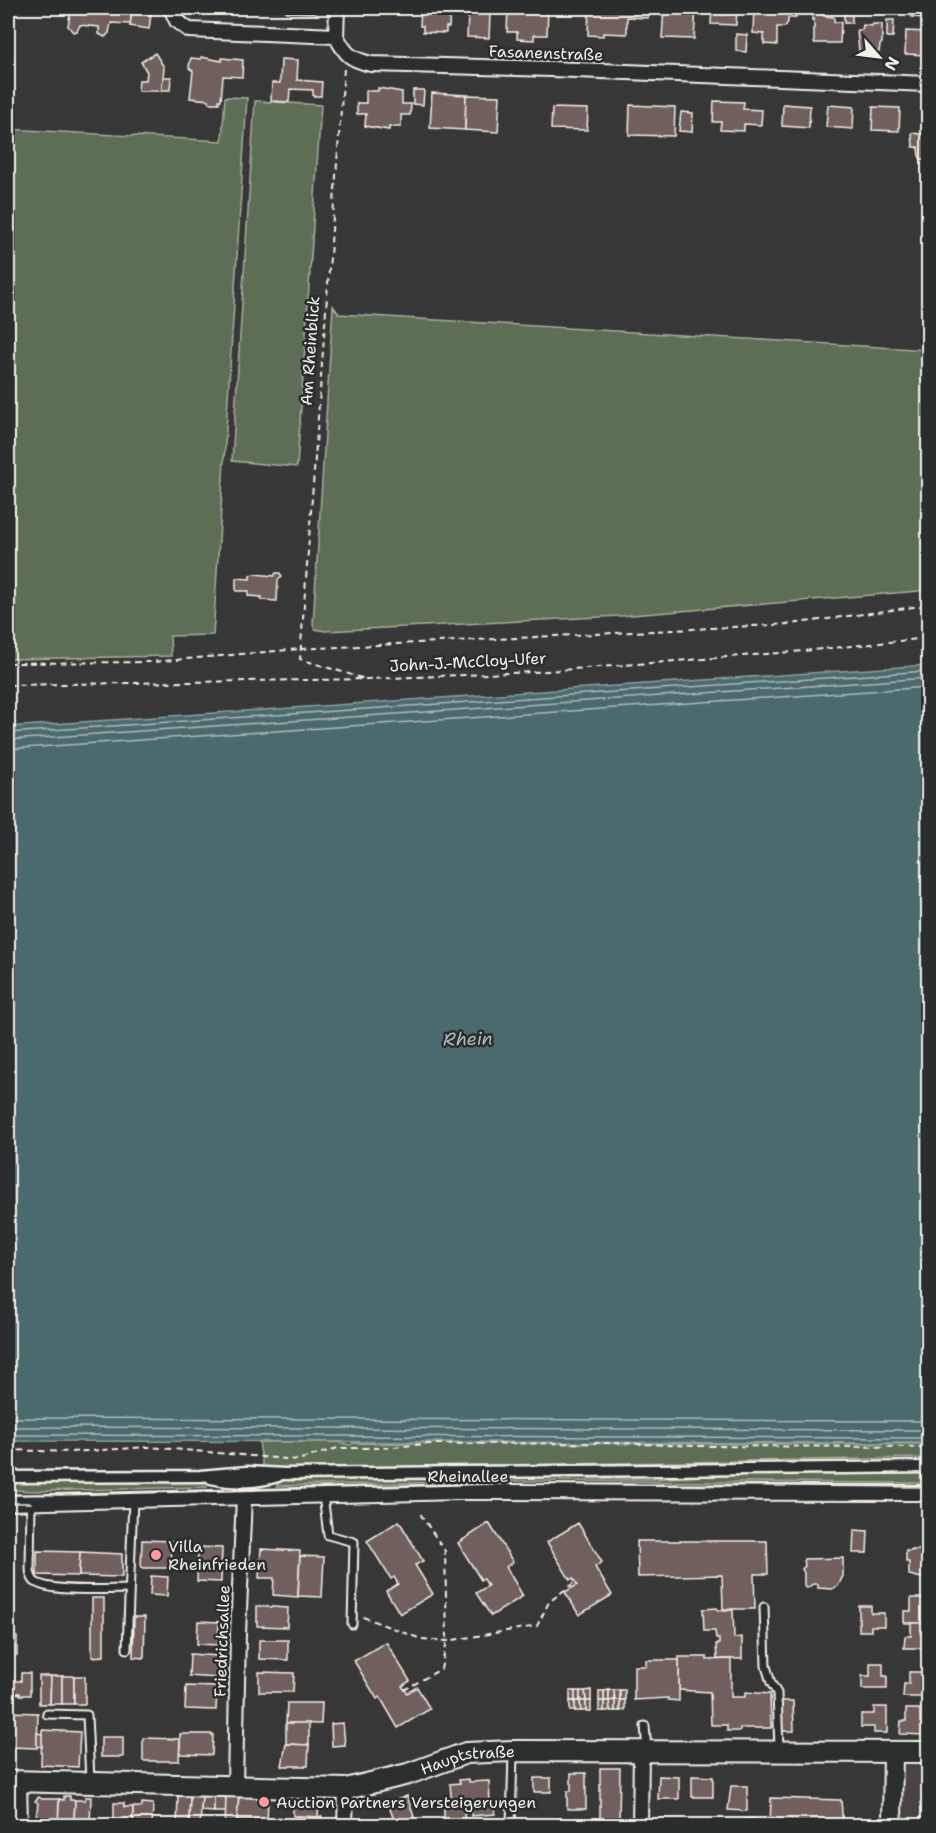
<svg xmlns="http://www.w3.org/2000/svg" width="936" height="1833" viewBox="0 0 936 1833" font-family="'Shantell Sans',sans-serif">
	<rect width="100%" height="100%" fill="#383737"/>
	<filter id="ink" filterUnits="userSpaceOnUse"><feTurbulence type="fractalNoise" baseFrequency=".0167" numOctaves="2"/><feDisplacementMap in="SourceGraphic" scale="12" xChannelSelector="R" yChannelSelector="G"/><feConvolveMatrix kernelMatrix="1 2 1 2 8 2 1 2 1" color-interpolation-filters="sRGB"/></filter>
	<g filter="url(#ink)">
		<polygon fill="#494342" points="904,1764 928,1764 928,1825 903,1825"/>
		<g fill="#5d6d56" stroke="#a8af9f" stroke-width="1.5">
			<polygon points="225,97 247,98 213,635 170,636 171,656 8,659 8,129 222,141"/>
			<polygon points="255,101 321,105 297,467 232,461"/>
			<polygon points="333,306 339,314 928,350 928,583 919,591 620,616 325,631 315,629 313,625"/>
			<polygon points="259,1442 338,1442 350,1445 353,1443 928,1444 928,1458 263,1469"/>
			<polygon points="928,1472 928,1483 503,1481 277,1486 278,1480 578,1475 592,1479 651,1479 731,1474"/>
			<polygon points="200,1480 207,1487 38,1491 8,1490 8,1482"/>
		</g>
		<polygon fill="#4c6a6e" stroke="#8fa09f" stroke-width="1.5" points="928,665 928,1443 8,1441 8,727"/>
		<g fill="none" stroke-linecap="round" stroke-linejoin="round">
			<g stroke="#b1bbb7" stroke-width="1.5">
				<polyline points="8,733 928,671"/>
				<polyline points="8,740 928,678"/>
				<polyline points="8,749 928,687"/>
				<polyline points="8,1418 928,1421"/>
				<polyline points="8,1427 928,1430"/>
				<polyline points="8,1435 928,1438"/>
			</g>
		</g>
		<g fill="#715e5d" stroke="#f4f1e8" stroke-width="1.5">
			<polygon points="71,8 110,8 132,12 130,24 111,23 109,33 105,37 99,34 99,27 80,25 77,31 73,32 68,26"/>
			<polygon points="286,8 315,8 315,13 286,12"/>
			<polygon points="421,8 450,8 449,27 446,27 446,33 423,32 423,26 420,26"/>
			<polygon points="508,8 548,8 547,35 534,35 534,40 517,39 517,32 507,32"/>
			<polygon points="589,8 649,8 648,18 627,17 627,34 603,33 603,36 588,35"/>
			<polygon points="664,8 696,8 694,39 662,38"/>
			<polygon points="712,8 737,8 736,25 711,24"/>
			<polygon points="754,8 796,8 796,18 788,18 788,22 785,27 777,27 777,45 764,44 764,34 753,33"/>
			<rect x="844" y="8" width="8" height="15"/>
			<polygon points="912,8 928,8 928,18 912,17"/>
			<polygon points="132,11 151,14 149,29 130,26"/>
			<polygon points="818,12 824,12 824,16 834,17 834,22 841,22 840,43 814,43 814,19 812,20 812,14"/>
			<polygon points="468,14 490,14 489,38 467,37"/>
			<polygon points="887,20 894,20 893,37 887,37"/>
			<polygon points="873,24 882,24 882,43 880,45 879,52 859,51 857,30 862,30 863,25 872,26"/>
			<polygon points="906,31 928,32 928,55 905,54"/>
			<polygon points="736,34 747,35 746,52 736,51"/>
			<polygon points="155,53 164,67 162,91 138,91 139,80 146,80 147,72 141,62"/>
			<polygon points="201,57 222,61 222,58 243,60 242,77 223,76 221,100 219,100 219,103 209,103 209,100 190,98 193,71 189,68 190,61 191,58 201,59"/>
			<polygon points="281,59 298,60 297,80 322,82 321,96 313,96 313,90 290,89 289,102 271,101 272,83 280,83"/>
			<polygon points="163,77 171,77 170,90 162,90"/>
			<polygon points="378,88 402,92 402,104 411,104 410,115 401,115 401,127 389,127 389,130 365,126 366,114 357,114 357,103 366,103 366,91 378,91"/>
			<polygon points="413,90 424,90 423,105 413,104"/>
			<polygon points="432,93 466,95 465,130 430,128"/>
			<polygon points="466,95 500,96 498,132 465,130"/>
			<polygon points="714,101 744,102 743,109 762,110 761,125 744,124 744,131 720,130 721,122 713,122"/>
			<polygon points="783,104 810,106 809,128 782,126"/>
			<polygon points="630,105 675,107 674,136 629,135"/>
			<polygon points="828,105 854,107 853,129 826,127"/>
			<polygon points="873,107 900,108 899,131 872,130"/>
			<polygon points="552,108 588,109 587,130 551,129"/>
			<polygon points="681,112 693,113 692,132 679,131"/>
			<polygon points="912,133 928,135 928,160 921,159 919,156 918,147 913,147"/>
			<polygon points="276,573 280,573 282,577 278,580 277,601 261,600 262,597 248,596 249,591 236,591 236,578 250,579 250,575 255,574 274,576"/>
			<polygon points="399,1521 423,1561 415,1565 433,1594 400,1614 386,1591 398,1584 394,1577 391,1579 367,1541"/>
			<polygon points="489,1523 513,1562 506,1567 523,1596 491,1616 476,1593 488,1586 484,1579 481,1580 458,1543"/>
			<polygon points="578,1523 602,1562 595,1567 612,1595 579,1615 565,1592 577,1585 573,1578 570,1580 547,1542"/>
			<polygon points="854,1530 868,1531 867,1553 853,1553"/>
			<polygon points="142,1540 172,1541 171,1568 141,1568"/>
			<polygon points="637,1541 767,1541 768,1574 754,1574 755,1609 723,1609 722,1575 638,1577"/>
			<polygon points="198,1547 222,1548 221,1582 197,1581"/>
			<polygon points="261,1549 300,1551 298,1597 273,1595 274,1578 259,1578"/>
			<polygon points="912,1550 928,1550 928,1576 926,1576 926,1579 909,1575 909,1562 906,1562 906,1551 912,1551"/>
			<polygon points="37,1551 80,1552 79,1576 37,1575"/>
			<polygon points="80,1552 122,1554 122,1577 79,1576"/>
			<polygon points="300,1556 324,1557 322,1597 298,1596"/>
			<polygon points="843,1558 843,1576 838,1586 832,1589 818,1588 818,1584 813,1584 807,1588 804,1586 804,1573 802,1569 805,1566 804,1559"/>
			<polygon points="151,1576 168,1577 167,1596 150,1595"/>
			<polygon points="92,1598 104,1598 104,1656 92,1657"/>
			<polygon points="911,1598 924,1598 924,1611 928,1611 928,1623 904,1623 904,1611 911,1611"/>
			<polygon points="257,1606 288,1608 287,1627 257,1626"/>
			<polygon points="859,1606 871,1606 871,1613 884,1613 884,1626 871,1626 871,1631 859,1631"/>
			<polygon points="717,1608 718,1610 733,1610 734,1638 742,1637 742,1659 717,1659 716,1644 719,1644 719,1639 716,1639 715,1631 704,1631 703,1609"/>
			<polygon points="134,1617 145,1617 144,1658 133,1657"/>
			<polygon points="198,1621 219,1622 218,1645 197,1644"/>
			<polygon points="911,1623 924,1623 924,1636 928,1636 928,1648 904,1648 905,1636 911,1636"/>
			<polygon points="8,1635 17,1637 17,1655 8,1655"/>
			<polygon points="259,1640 288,1640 288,1660 259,1659"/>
			<polygon points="386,1642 410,1681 402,1686 407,1693 417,1687 430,1709 398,1728 380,1697 377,1699 354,1661"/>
			<polygon points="190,1654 218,1656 217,1678 189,1676"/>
			<polygon points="679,1657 707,1657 707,1660 731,1659 731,1697 745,1697 745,1692 770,1694 771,1728 740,1728 740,1731 727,1731 727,1725 711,1725 710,1692 679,1690"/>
			<polygon points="646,1660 679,1660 679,1701 668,1700 668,1698 634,1700 634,1666 646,1666"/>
			<polygon points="870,1663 883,1663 883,1676 887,1676 887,1689 862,1689 862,1676 870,1676"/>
			<polygon points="259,1672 294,1673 293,1692 259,1692"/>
			<polygon points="909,1672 923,1672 923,1684 928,1685 928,1697 903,1697 904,1684 909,1684"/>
			<polygon points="21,1673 30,1673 30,1695 20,1695 20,1693 8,1695 8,1681 21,1681"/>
			<polygon points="39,1676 51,1676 50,1704 39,1704"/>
			<polygon points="51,1676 62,1676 62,1704 50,1704"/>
			<rect x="62" y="1676" width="12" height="28"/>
			<rect x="74" y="1676" width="11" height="28"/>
			<polygon points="186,1686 217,1687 216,1710 185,1709"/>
			<polygon points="591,1690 591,1701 586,1701 585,1691"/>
			<polygon points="609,1690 609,1701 604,1701 604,1691"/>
			<polygon points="609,1690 614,1690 615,1700 609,1701"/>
			<polygon points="614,1690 620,1690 620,1700 615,1700"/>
			<rect x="620" y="1690" width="5" height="10"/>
			<rect x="570" y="1691" width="5" height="10"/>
			<rect x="575" y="1691" width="5" height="10"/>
			<polygon points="580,1691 585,1691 586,1701 580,1701"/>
			<rect x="599" y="1691" width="5" height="10"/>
			<polygon points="615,1700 615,1711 610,1711 609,1701"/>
			<rect x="615" y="1700" width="5" height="11"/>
			<polygon points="620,1700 625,1700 625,1710 620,1711"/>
			<rect x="570" y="1701" width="5" height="10"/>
			<polygon points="575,1701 580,1701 581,1711 575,1711"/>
			<polygon points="580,1701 586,1701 586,1711 581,1711"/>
			<rect x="586" y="1701" width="5" height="10"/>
			<rect x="599" y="1701" width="5" height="10"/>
			<polygon points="604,1701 609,1701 610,1711 604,1711"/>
			<polygon points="781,1701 793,1701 794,1731 782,1731"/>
			<polygon points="287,1703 322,1703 321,1724 286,1723"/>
			<polygon points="874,1707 887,1707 887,1733 874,1733 874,1727 861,1727 861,1714 874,1714"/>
			<polygon points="906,1709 920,1709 920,1722 926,1722 926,1735 900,1734 901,1721 906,1721"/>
			<polygon points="8,1712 38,1713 37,1748 8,1747"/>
			<polygon points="286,1723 309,1723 309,1745 286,1744"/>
			<polygon points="343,1723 345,1745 332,1746 331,1724"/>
			<polygon points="42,1730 80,1732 78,1767 41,1765"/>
			<polygon points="37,1733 42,1734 42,1747 37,1746"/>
			<polygon points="180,1734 213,1734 212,1755 180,1754"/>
			<rect x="101" y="1737" width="22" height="20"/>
			<polygon points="143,1738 180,1739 179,1761 143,1761"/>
			<polygon points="286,1744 309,1745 308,1766 282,1766"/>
			<polygon points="600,1768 620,1768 619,1819 600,1819"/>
			<polygon points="571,1773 586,1773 586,1809 567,1809 567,1791 571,1791"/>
			<polygon points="659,1776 679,1777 679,1799 658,1799"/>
			<polygon points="692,1776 713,1777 713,1797 692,1797"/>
			<rect x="534" y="1778" width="17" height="14"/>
			<polygon points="469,1779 469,1782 489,1781 490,1804 494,1804 495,1814 471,1816 471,1812 464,1813 465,1826 441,1826 440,1817 444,1817 444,1807 452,1807 450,1784 460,1783 459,1780"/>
			<polygon points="731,1786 747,1786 747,1811 728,1810"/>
			<polygon points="178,1795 190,1795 189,1826 177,1826"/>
			<polygon points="190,1795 202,1796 200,1826 189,1826"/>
			<polygon points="64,1796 70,1796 70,1800 75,1800 74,1822 68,1822 68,1825 58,1826 59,1799 64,1800"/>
			<polygon points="202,1796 214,1796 214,1812 201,1811"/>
			<rect x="214" y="1796" width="12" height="16"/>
			<polygon points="226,1796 239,1796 237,1824 241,1826 225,1826"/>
			<polygon points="239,1796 268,1796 267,1825 257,1825 257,1820 237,1820"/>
			<polygon points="407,1796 417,1826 396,1826 388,1803"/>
			<polygon points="39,1797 42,1799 59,1799 58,1826 35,1826 38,1803 35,1801"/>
			<polygon points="85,1797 91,1797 90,1823 74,1822 75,1800 85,1800"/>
			<polygon points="771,1798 841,1800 843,1826 770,1826"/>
			<polygon points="114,1803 124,1803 124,1807 133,1807 133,1826 110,1826 110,1821 114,1821"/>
			<polygon points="142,1803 153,1804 152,1826 133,1826 133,1807 142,1807"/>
			<polygon points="293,1803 319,1803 318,1817 293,1816"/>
			<polygon points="296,1816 322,1817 321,1826 296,1826"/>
			<rect x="745" y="1819" width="8" height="7"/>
		</g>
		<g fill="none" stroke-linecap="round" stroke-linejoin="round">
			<defs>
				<g id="service">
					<polyline points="323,1495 328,1535 354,1542 352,1624"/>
					<path d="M31,1503L30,1568C30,1572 31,1577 34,1581C48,1593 110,1589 129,1589"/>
					<polyline points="764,1607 766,1666 771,1683 777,1693 779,1749"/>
					<polyline points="127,1649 133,1500"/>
					<polyline points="47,1714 87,1715 90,1780"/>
					<polyline points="645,1726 647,1750"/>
					<polyline points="511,1826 513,1753"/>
				</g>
				<g id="pedestrian">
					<polyline points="8,1477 200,1476 247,1472 284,1474 928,1467"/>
					<path d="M211,1478C234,1483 255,1483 278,1476"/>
				</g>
				<g id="minor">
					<path d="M171,8L177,21L189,30L336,36C346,55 350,59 371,64L551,69L928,84"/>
					<polyline points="336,36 337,8"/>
					<polyline points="8,1503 461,1492 928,1493"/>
					<polyline points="19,1781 20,1826"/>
					<polyline points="235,1785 238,1633 244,1497"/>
					<polyline points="345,1826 346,1789"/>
					<polyline points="640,1826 641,1752"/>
				</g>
				<polyline id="tertiary" points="892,1826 893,1751"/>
				<g id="secondary">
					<path id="s1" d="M8,1781L346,1789L408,1774L466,1753L513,1751L928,1752"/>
				</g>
			</defs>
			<use href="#service" stroke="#f4f1e8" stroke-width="11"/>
			<use href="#pedestrian" stroke="#f4f1e8" stroke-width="15"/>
			<use href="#minor" stroke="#f4f1e8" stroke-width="18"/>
			<use href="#tertiary" stroke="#f4f1e8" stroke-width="22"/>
			<use href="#secondary" stroke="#f4f1e8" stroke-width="24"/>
			<g stroke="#f4f1e8" stroke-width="2" stroke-dasharray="6 4.5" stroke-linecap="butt">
				<polyline points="344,69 300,659 365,679"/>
				<polyline points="8,663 152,662 299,649 791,624 928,605"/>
				<polyline points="8,685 367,679 534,672 793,652 928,638"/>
				<polyline points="8,1450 71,1452 149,1447 298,1460 338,1448 382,1448 425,1444 616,1443 694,1446 928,1447"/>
				<polyline points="363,1617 421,1639 447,1641 537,1626 549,1602 575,1582"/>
				<polyline points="404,1690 441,1669 447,1641 445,1551 419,1512"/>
			</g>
			<use href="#service" stroke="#2a2d2e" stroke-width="7"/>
			<use href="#pedestrian" stroke="#2a2d2e" stroke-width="10"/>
			<use href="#minor" stroke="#2a2d2e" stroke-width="14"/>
			<use href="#tertiary" stroke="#2a2d2e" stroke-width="18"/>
			<use href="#secondary" stroke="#2a2d2e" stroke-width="20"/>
			<g stroke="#f4f1e8" stroke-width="1.5">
				<polyline points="8,1494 61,1495 497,1484 928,1487"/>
				<polyline points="8,1503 31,1503"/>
			</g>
		</g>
	</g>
	<g fill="#ff9aa2" stroke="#2a2d2e" stroke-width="2">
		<circle cx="156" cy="1555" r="6"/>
		<circle cx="264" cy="1802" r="6"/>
	</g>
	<g text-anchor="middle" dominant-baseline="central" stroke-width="5" stroke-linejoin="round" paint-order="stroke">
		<g font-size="16" fill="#f4f1e8" stroke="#2a2d2e">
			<text transform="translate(546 53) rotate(2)">Fasanenstraße</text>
			<text transform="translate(310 351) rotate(-86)">Am Rheinblick</text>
			<text transform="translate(468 662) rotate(-3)">John-J.-McCloy-Ufer</text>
			<text x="468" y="1476">Rheinallee</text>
			<text transform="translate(222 1641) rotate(-88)">Friedrichsallee</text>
			<text stroke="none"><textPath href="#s1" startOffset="464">Hauptstraße</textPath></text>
		</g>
		<g font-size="16" fill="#f4f1e8" stroke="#2a2d2e" text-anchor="start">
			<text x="168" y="1546">Villa<tspan x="168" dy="18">Rheinfrieden</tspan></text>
			<text x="276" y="1802">Auction Partners Versteigerungen</text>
		</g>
		<g font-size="18" font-style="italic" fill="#b1bbb7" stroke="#2a2d2e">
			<text transform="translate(468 1039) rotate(-1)">Rhein</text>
		</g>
	</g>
	<rect width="936" height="1833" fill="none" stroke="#2a2d2e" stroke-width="30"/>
	<rect x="15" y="15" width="906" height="1803" fill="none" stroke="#f4f1e8" stroke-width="2" filter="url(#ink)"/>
	<g transform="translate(879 57) rotate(118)" stroke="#2a2d2e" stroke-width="4.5" paint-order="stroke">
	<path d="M0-4.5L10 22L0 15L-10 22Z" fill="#f4f1e8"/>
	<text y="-9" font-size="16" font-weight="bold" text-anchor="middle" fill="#f4f1e8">N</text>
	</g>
</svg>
